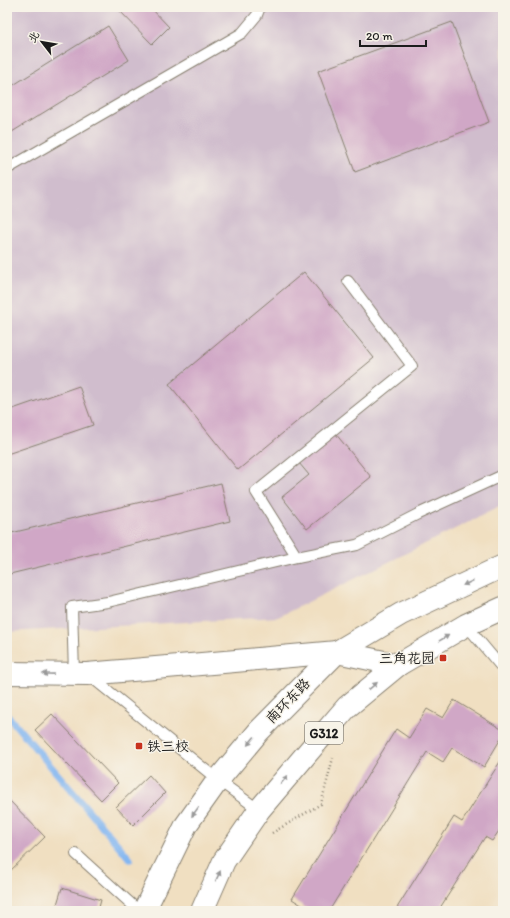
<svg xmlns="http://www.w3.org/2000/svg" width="510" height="918" viewBox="0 0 510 918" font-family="Itim,'LXGW WenKai TC',sans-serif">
	<rect width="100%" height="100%" fill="#f7f3e8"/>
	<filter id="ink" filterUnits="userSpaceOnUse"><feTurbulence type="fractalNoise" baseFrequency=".025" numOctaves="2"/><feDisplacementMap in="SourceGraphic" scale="8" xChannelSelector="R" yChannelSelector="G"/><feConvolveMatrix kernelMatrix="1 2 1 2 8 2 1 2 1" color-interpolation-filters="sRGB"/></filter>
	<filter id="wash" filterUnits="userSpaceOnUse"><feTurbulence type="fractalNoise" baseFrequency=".012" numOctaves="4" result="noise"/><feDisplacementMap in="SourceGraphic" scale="16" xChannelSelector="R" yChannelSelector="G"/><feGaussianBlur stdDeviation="0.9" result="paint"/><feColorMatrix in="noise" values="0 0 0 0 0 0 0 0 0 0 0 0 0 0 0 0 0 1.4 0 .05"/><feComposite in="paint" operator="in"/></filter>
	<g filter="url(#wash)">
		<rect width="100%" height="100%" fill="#f0dfc1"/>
		<polygon fill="#d0bdcd" points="7,7 503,7 503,505 278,617 7,632"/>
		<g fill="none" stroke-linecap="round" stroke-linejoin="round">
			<polyline stroke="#84b7f1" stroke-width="7" points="7,715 130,859"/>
		</g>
		<g id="blocks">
			<g fill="#d0a7c6">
				<polygon points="116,7 150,7 169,27 152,44"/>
				<polygon points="452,22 489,122 355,172 318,71"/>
				<polygon points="108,26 129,60 7,135 7,89"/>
				<polygon points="304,272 374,358 238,470 169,384"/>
				<polygon points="79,386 93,425 7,454 7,411"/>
				<polygon points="335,433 371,477 307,529 282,497 309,475 299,463"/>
				<polygon points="221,483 230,521 10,574 7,561 7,534"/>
				<polygon points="454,700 503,730 503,735 484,767 452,748 443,762 427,752 329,911 311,911 292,899 396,729 409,738 427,709 443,718"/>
				<polygon points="52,714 118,783 101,800 35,730"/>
				<polygon points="503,757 503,825 492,841 485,837 438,911 395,911 454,817 462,822"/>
				<polygon points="149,775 165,793 133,825 116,807"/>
				<polygon points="7,798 45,837 7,874"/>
				<polygon points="62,888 101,900 98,911 55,911"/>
			</g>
		</g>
	</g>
	<g filter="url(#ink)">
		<use href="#blocks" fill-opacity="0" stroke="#867e6e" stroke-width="1"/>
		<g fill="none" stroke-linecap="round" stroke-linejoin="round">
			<defs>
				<g id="lane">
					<polyline points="7,169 242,33 257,15 260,7"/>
					<polyline points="297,557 256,492 412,366 348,281"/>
					<polyline points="466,625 503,669"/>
					<polyline points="74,674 72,607 108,602 297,557 357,545 418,514 503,475"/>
					<polyline points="90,676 218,780 259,810"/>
					<polyline points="76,854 139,911"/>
				</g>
				<polyline id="secondary" points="7,673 87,674 337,652 398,665"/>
				<g id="highway">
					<polyline points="144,911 186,825 218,780 259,731 337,652 401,614 503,566"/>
					<polyline points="202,911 224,861 259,810 309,751 347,707 398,665 466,625 503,608"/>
				</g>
			</defs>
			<use href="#lane" stroke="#867e6e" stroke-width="12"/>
			<use href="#secondary" stroke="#867e6e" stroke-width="24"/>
			<use href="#highway" stroke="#867e6e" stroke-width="24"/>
			<polyline stroke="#867e6e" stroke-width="2.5" stroke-dasharray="1 3" stroke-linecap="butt" points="272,833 321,804 333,758"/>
			<use href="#lane" stroke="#fff" stroke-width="10"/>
			<use href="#secondary" stroke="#fff" stroke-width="22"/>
			<use href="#highway" stroke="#fff" stroke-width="22"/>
		</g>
		<defs><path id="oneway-solid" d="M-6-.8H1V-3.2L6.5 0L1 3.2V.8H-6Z"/></defs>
		<g fill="#999">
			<use href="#oneway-solid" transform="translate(468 583) rotate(155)"/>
			<use href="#oneway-solid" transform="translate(444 638) rotate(-31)"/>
			<use href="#oneway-solid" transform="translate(48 674) rotate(-179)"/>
			<use href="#oneway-solid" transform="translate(373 686) rotate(-40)"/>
			<use href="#oneway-solid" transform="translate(251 741) rotate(130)"/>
			<use href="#oneway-solid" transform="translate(284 780) rotate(-50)"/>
			<use href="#oneway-solid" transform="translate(195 812) rotate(126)"/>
			<use href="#oneway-solid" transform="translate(218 876) rotate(-65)"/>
		</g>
	</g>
	<g fill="#c8321e" stroke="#f7f3e8" stroke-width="1.5">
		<rect x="439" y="654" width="8" height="8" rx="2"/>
		<rect x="135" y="742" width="8" height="8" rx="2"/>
	</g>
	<g text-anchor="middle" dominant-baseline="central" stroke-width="3" stroke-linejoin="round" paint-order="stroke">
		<rect fill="#f7f3e8" stroke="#5e5c59" stroke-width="1" x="305" y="722" width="38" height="22" rx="3"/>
		<g font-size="13" font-weight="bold" fill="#1c1c1c">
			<text x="324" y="733">G312</text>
		</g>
		<g font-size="14" fill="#1c1c1c" stroke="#f7f3e8" text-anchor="end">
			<text x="435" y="658">三角花园</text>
			<text x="147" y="746" text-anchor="start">铁三校</text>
		</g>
		<g font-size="14" fill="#1c1c1c" stroke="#f7f3e8">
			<text transform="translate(288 701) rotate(-46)">南环东路</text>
		</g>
	</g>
	<rect width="510" height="918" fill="none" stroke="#f7f3e8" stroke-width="24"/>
	<g transform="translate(42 42) rotate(301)" stroke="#f7f3e8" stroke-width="3" paint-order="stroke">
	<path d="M0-3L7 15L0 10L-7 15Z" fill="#1c1c1c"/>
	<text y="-6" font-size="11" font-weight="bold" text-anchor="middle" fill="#1c1c1c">北</text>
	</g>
	<path d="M360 40v6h66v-6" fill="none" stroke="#1c1c1c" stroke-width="2"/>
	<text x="366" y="40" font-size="12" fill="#1c1c1c" stroke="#f7f3e8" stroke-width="3" paint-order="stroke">20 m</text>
</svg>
